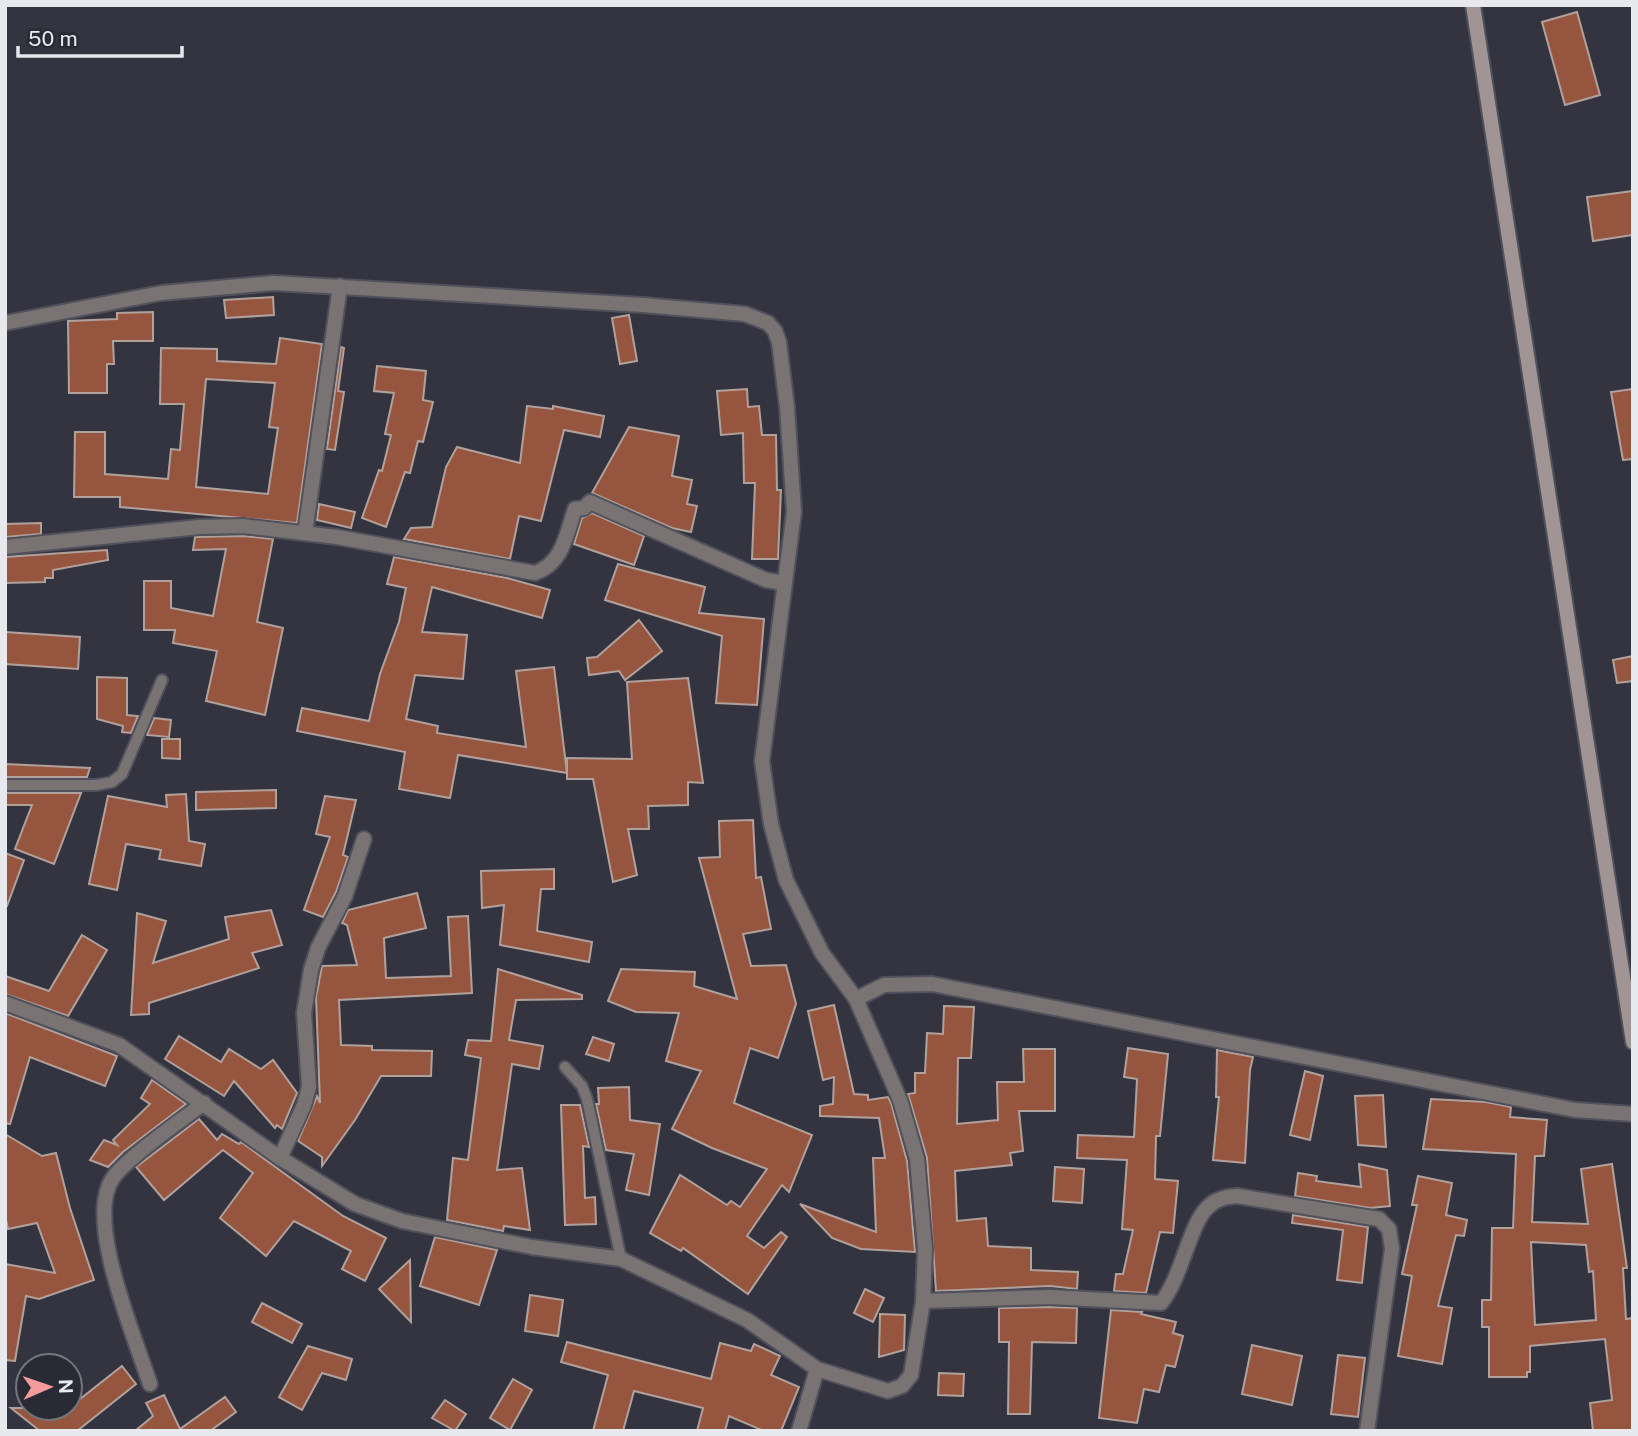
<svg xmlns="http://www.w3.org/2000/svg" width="1638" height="1436" viewBox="0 0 1638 1436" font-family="'Public Sans',sans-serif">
	<rect width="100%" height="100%" fill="#343440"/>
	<g fill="#96553f" stroke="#b1a19c" stroke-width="2" fill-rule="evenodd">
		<polygon points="1577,12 1600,95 1565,105 1542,22"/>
		<polygon points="1633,191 1633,235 1593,241 1587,197"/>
		<polygon points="273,297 274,315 226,318 224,300"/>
		<polygon points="153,312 153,341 113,341 114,364 107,364 107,393 69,393 68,321 117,319 117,313"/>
		<polygon points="629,315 637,361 620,364 612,318"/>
		<path d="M280,338L322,344L297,523L120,507V497H74L75,432H105V474L168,479L171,449L180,450L184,404H160L161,348L217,349V361L276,364ZM206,379L275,383L269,427L278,428L268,494L196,487Z"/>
		<polygon points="341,347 344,348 338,391 344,392 335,450 327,449"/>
		<polygon points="377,366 426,371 423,400 433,402 423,442 418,441 410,473 405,472 386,527 362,518 379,470 382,471 391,435 385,434 394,393 374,391"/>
		<polygon points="747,389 748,407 759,406 762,435 776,435 777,490 781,490 778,559 752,559 755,483 744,483 743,433 721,435 717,391"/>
		<polygon points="1633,389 1633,459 1623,460 1611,392"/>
		<polygon points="527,406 553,409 553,406 604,416 600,437 564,430 541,521 519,516 510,559 404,539 411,528 432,527 446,467 457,447 520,463"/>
		<polygon points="629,427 679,436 672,476 692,480 687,504 697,506 691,532 672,528 592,493"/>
		<polygon points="319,504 355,512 351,528 317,520"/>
		<polygon points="592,513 644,536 634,565 574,544 582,518"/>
		<polygon points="41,523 41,534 5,537 5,524"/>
		<polygon points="243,536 273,539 257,622 283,628 265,715 206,701 217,651 173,643 175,630 144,630 144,581 171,581 171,608 213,616 226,549 193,550 195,537"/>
		<polygon points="107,550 108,560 53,570 53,578 45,578 45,582 5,583 5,557"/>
		<polygon points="394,557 507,578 550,590 542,618 432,587 422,632 467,635 463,679 415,675 406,719 438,726 437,733 526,747 516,671 554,667 567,773 458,755 450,798 399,789 405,752 297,731 302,708 369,721 380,674 399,622 406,588 387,584"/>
		<polygon points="618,564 705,587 699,613 764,619 757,705 716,703 722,636 605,600"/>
		<polygon points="639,620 662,651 625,680 619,671 589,675 587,658 597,657"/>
		<polygon points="5,632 80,637 78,669 5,664"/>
		<polygon points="1633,656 1633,681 1617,683 1613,660"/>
		<polygon points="97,677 127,678 127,715 138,716 131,733 122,732 123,726 97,719"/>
		<polygon points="688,678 703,783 688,782 688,805 648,806 649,829 628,829 637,875 613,882 593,779 567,779 567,758 632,759 627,682"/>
		<polygon points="154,718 171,720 169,737 147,735"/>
		<polygon points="162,739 180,739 180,759 162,758"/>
		<polygon points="5,764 90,768 87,777 5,777"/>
		<polygon points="276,790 276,808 196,810 196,792"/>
		<polygon points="5,793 81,793 54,864 15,849 32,805 5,805"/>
		<polygon points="186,794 189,841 205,844 201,866 159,859 161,850 126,844 117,890 89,884 108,796 167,807 166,795"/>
		<polygon points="325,796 356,800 343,855 348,857 336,892 323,917 304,910 330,837 316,834"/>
		<polygon points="753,820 756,878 761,877 771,929 743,934 751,966 786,965 796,1004 778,1058 750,1048 734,1103 812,1135 789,1192 782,1185 747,1236 764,1248 781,1232 787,1237 748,1294 683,1248 681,1251 650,1233 680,1175 727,1205 731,1201 740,1207 767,1169 712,1148 672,1129 701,1071 666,1061 679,1013 636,1012 608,1001 621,969 695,972 694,986 737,999 699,858 720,857 719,821"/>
		<polygon points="5,853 24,860 7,906 5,906"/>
		<polygon points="554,869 554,889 541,889 537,931 592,942 589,962 500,945 504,905 482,908 481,871"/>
		<polygon points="417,893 426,928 384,938 386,978 451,976 448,917 468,916 472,993 339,1000 341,1045 372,1046 372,1050 432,1051 431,1076 381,1076 355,1120 322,1166 322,1157 298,1141 317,1096 320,1103 316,997 322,966 357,965 347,925 342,923 348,910"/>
		<polygon points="271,910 282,945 252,953 259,968 149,1003 149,1014 131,1015 137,913 166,921 153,963 229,939 225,917"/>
		<polygon points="82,935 107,950 68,1016 5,994 5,976 49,991"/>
		<polygon points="498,969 582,995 582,999 516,1000 509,1040 543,1046 539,1069 512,1064 497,1170 522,1168 530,1230 504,1226 503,1231 447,1220 453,1158 468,1160 481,1058 465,1055 468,1040 491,1041"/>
		<polygon points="834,1005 854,1094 868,1095 868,1100 888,1097 891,1103 907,1161 915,1252 861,1249 832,1238 800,1204 876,1232 873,1158 885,1158 879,1118 820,1116 820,1106 833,1104 834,1077 823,1080 808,1011"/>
		<polygon points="944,1006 974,1007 971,1058 958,1058 957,1124 998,1120 997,1082 1024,1082 1023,1049 1055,1049 1055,1111 1019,1111 1023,1151 1010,1153 1012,1165 955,1171 957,1221 986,1218 988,1246 1031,1248 1031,1270 1078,1272 1077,1289 1050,1286 936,1291 927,1158 908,1094 915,1093 915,1073 925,1073 927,1033 943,1034"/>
		<polygon points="5,1013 117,1056 105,1086 30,1057 10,1124 5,1123"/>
		<polygon points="179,1036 221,1062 229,1049 261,1069 273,1060 297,1093 282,1129 277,1125 275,1128 234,1081 224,1096 165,1059"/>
		<polygon points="593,1037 614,1044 609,1061 586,1054"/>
		<polygon points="1128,1048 1168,1054 1160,1136 1156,1136 1155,1179 1178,1181 1173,1233 1160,1232 1146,1293 1114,1291 1116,1274 1123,1274 1133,1230 1122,1229 1127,1160 1077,1158 1078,1135 1134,1137 1137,1079 1124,1077"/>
		<polygon points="1217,1050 1253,1057 1250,1070 1245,1163 1213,1160 1219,1097 1216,1097"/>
		<polygon points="1305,1071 1323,1076 1310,1140 1290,1135"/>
		<polygon points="152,1080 186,1104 123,1152 108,1167 90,1160 104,1140 117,1145 113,1140 150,1104 141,1098"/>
		<polygon points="629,1087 630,1120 660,1124 649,1195 626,1190 634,1154 606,1150 596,1104 599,1104 598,1088"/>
		<polygon points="1383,1095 1386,1147 1358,1145 1355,1096"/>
		<path d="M1431,1099L1486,1102L1511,1107L1510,1117L1547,1120L1544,1156H1535L1532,1222L1588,1224L1581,1169L1612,1164L1627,1268H1623L1626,1319L1633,1318V1431H1593L1590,1403L1612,1400L1605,1339L1530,1346V1372H1527V1377H1489V1327H1482V1300H1491L1492,1228H1513L1516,1154L1423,1149ZM1531,1242L1586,1245L1589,1272L1593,1271L1596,1320L1535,1325Z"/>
		<polygon points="561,1105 580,1105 589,1147 583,1146 585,1198 595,1197 596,1224 565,1225"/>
		<polygon points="199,1119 217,1140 222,1134 239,1144 241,1142 343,1216 386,1238 365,1281 342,1269 351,1251 294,1221 266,1256 220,1218 253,1173 223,1150 164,1200 136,1167"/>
		<polygon points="5,1134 42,1156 56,1153 70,1208 94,1280 39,1299 26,1296 15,1361 5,1360 5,1264 55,1273 37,1223 8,1229 5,1215"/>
		<polygon points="1359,1164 1387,1170 1390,1206 1370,1208 1295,1196 1298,1173 1317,1176 1316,1181 1361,1187"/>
		<polygon points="1055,1167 1084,1169 1082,1203 1053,1201"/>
		<polygon points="1418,1176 1452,1183 1446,1215 1467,1220 1464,1236 1456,1235 1438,1306 1452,1308 1442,1364 1398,1356 1412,1276 1402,1274 1417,1205 1412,1205"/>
		<polygon points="1293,1215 1368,1227 1362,1283 1337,1280 1343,1230 1292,1223"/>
		<polygon points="435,1237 497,1250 479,1305 420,1286"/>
		<polygon points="410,1260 411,1322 379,1289"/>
		<polygon points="865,1289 884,1298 873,1322 854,1313"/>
		<polygon points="530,1295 563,1300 558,1336 525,1331"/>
		<polygon points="262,1303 302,1324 292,1343 252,1322"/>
		<polygon points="1050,1307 1077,1308 1076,1343 1032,1342 1030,1414 1008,1414 1009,1342 999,1342 999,1308"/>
		<polygon points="1111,1310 1142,1312 1141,1314 1176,1322 1173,1333 1183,1336 1175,1367 1166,1365 1159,1392 1144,1389 1137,1423 1099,1418"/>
		<polygon points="880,1314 905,1315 904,1350 879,1357"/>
		<polygon points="567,1342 711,1379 720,1343 751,1351 754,1344 780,1356 771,1375 799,1387 781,1431 764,1431 729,1416 725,1431 697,1431 703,1408 634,1391 623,1431 593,1431 608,1375 561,1362"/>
		<polygon points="1252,1345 1302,1356 1292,1405 1242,1394"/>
		<polygon points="308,1346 352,1359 346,1380 322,1373 302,1410 279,1397"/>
		<polygon points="1338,1355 1365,1358 1358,1417 1331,1414"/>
		<polygon points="122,1366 136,1384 77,1431 40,1431 11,1408 44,1408 56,1418"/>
		<polygon points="939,1373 964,1374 963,1396 938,1395"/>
		<polygon points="513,1379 532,1390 510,1430 490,1418"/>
		<polygon points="164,1395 180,1429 225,1397 236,1412 210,1431 135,1431 153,1416 146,1403"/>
		<polygon points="445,1400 466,1414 455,1431 432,1418"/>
	</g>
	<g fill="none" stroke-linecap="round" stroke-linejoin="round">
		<defs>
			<g id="service">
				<polyline points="5,785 97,785 112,782 122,774 162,680"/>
				<polyline points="565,1067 582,1086 587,1099 621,1259"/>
			</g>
			<g id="minor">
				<polyline points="5,323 161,293 274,283 643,305 745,314 768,323 775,331 779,342 787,407 794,512 762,761 771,824 786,880 822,953 856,999 900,1100 917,1159 925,1248 923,1301 911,1375 902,1386 888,1391 817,1369 747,1320 621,1259 532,1247 402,1221 355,1204 280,1158 119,1045 5,1003"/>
				<polyline points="305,533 340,286"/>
				<path d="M5,547L199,527L243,526L337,537L535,573C563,563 566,535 575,509L584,508L590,502L766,580L784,583"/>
				<polyline points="856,999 884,985 932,984 1575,1110 1633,1114"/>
				<polyline points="280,1158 304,1105 309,1087 304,1013 311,970 318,948 345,896 364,839"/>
				<path d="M923,1301L1050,1297L1161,1303C1182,1277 1189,1226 1207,1208C1215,1199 1225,1197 1237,1196L1379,1219L1389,1229L1392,1249L1367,1431"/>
				<path d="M150,1384C135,1337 84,1219 113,1178C125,1159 183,1119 204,1103"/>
				<polyline points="799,1431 817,1369"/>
			</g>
			<polyline id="secondary" points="1473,5 1633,1042"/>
		</defs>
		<use href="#service" stroke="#51515c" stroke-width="14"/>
		<use href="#minor" stroke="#51515c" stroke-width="18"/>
		<use href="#secondary" stroke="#51515c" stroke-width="18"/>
		<use href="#service" stroke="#7a7373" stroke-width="10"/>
		<use href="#minor" stroke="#7a7373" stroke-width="14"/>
		<use href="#secondary" stroke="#a09495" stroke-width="14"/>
	</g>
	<rect width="1638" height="1436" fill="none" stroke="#e8e8ef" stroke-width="14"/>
	<g transform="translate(49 1387) rotate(88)"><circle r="33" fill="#2a2a35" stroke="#76767f" stroke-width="2"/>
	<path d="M0-5L12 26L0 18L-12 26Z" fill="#f59b9e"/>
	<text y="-10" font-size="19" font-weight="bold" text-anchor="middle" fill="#e8e8ef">N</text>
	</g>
	<path d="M18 46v10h164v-10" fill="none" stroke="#e8e8ef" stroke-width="3.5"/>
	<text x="28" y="46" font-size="21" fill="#e8e8ef" stroke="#2a2a35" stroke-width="5" paint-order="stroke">50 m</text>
</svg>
